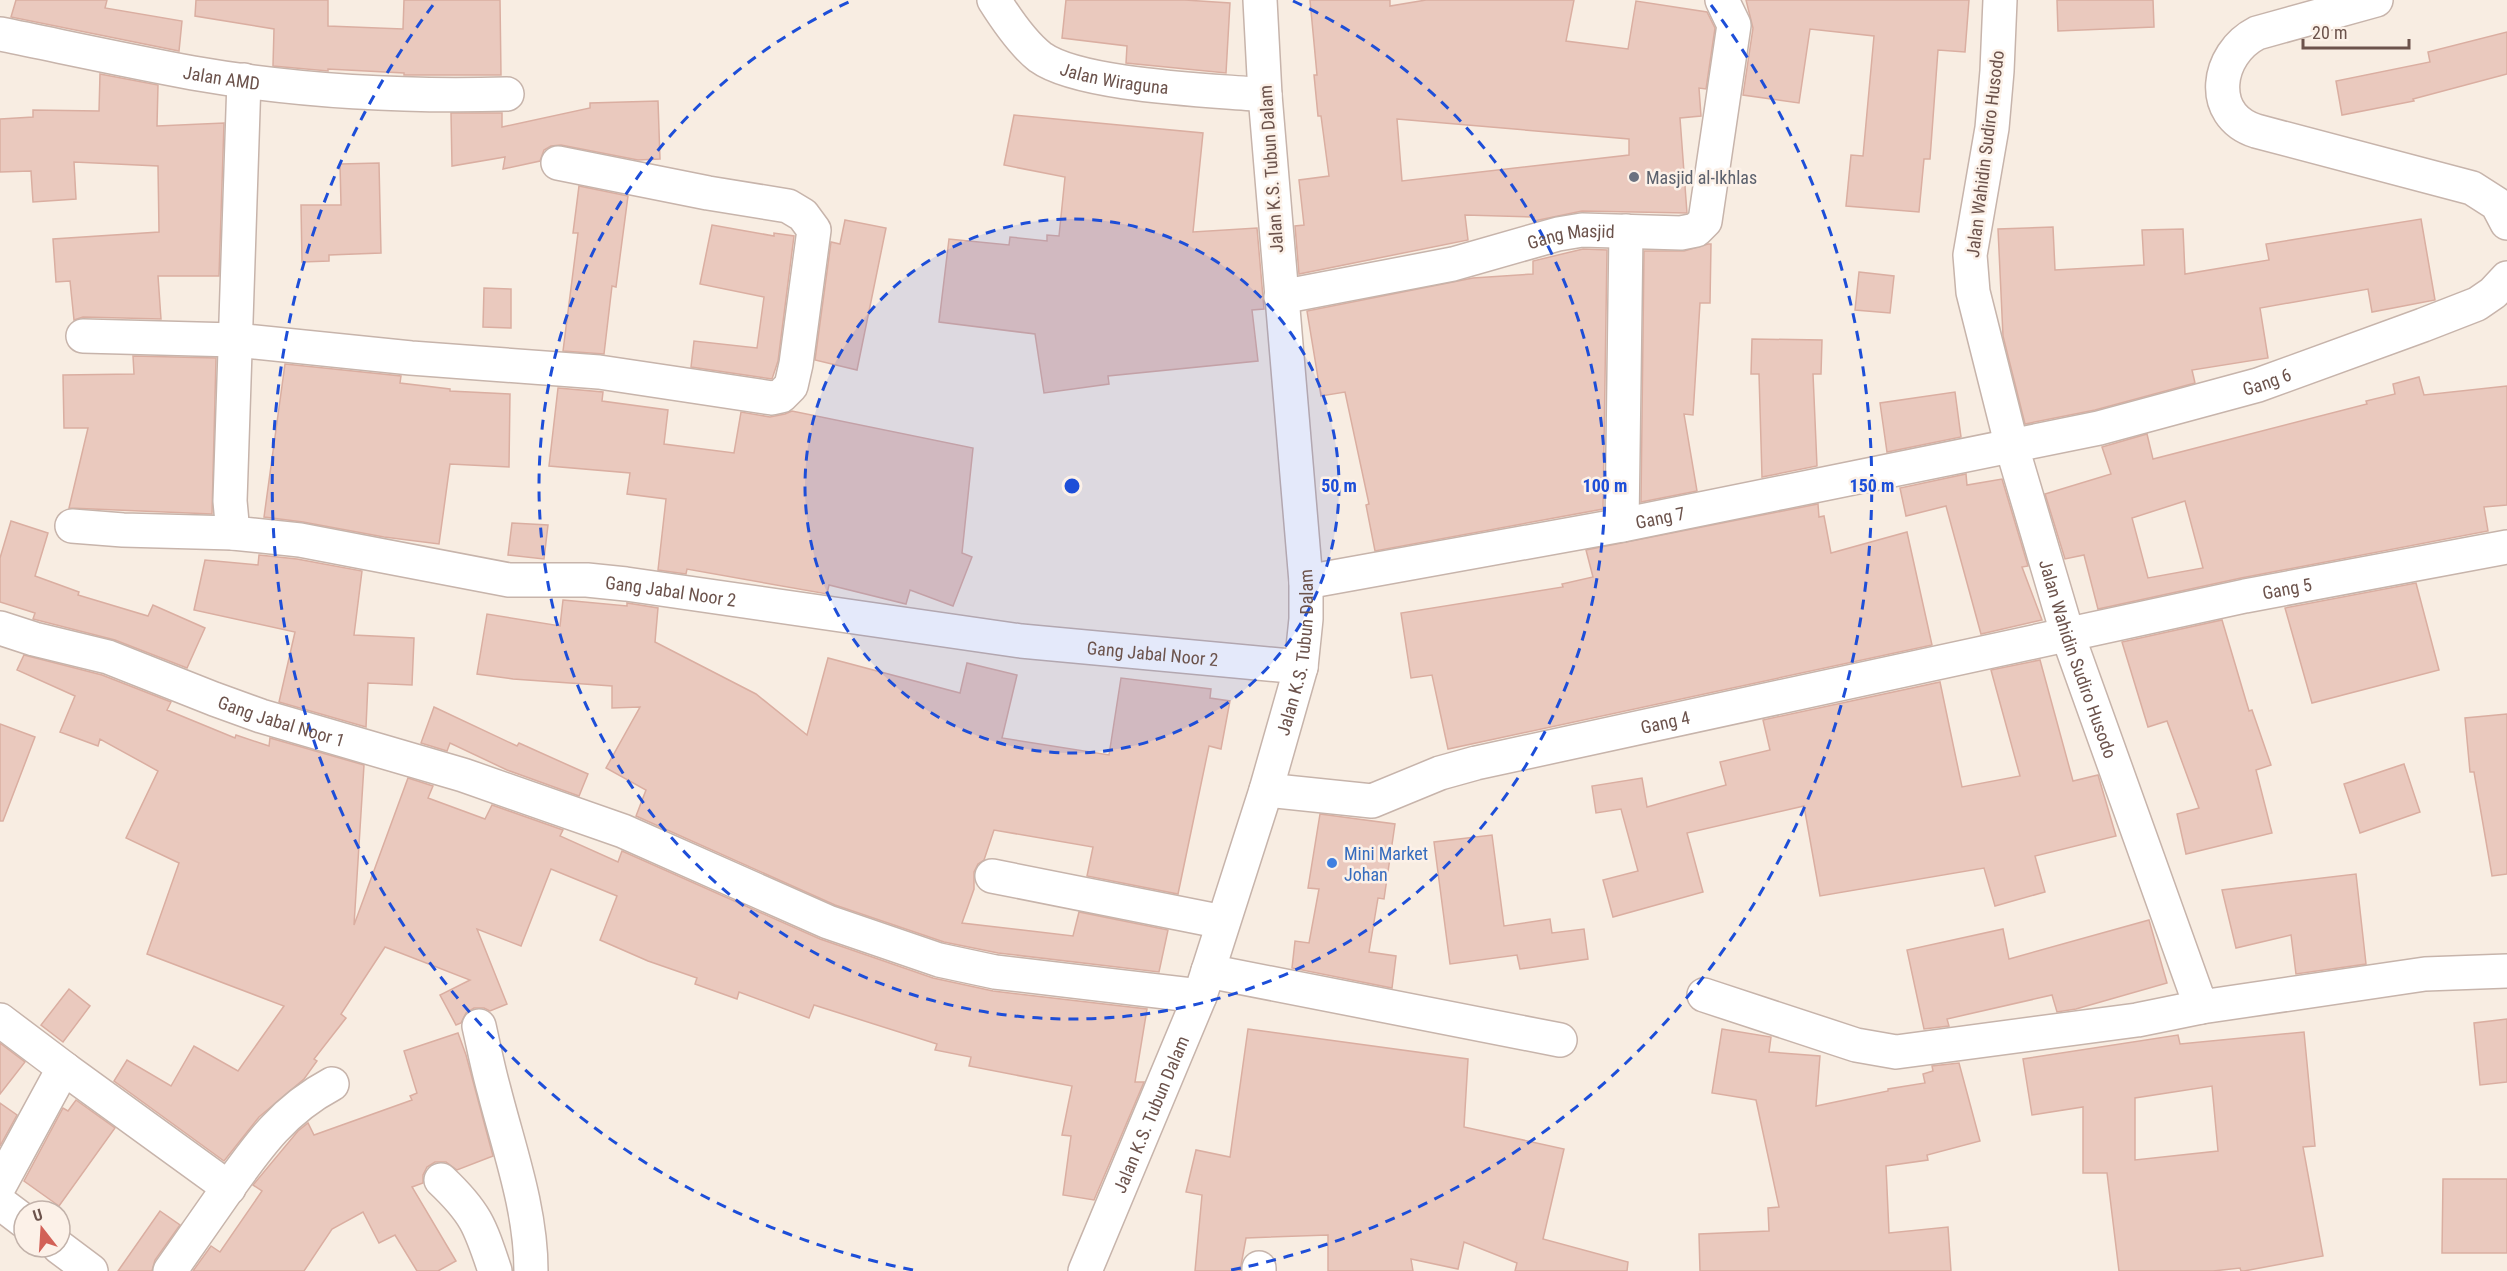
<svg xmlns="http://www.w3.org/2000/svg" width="2507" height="1271" viewBox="0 0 2507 1271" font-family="'Roboto Condensed',sans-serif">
	<rect width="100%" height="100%" fill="#f8ede2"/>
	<g fill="#eac9be" stroke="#daaea1" stroke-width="1.5" fill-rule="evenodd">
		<polygon points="16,0 107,0 105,8 182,21 179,51 11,17"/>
		<polygon points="196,0 328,0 328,26 403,29 404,0 500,0 501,75 404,75 404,73 328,69 328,71 273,66 274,29 195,16"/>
		<polygon points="1066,0 1185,0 1230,3 1226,73 1126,63 1127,46 1062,38"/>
		<path d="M1310,0H1390V6L1426,0H1574L1566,41L1628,49L1636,1L1707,12L1715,28L1706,89L1699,88L1701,116L1680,118L1687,213L1582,211L1534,221V217L1465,215L1468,240L1299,274L1295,226L1304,225L1299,180L1329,176L1321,116H1318L1314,75H1317ZM1397,119L1629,139V155L1402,181Z"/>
		<polygon points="1746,0 1969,0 1965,52 1938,50 1930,159 1924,159 1919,212 1846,206 1851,155 1863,156 1874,36 1810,29 1799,103 1743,95 1753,28"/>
		<polygon points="2057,0 2153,0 2154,27 2058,31"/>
		<polygon points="2507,32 2507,74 2413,99 2414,101 2342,115 2336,81 2430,62 2428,52"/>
		<polygon points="100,74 158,85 157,126 224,123 219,276 158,276 161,319 83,317 74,320 70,281 56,282 53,239 159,232 158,166 74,162 76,199 33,202 31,171 0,172 0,119 33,117 33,110 99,111"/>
		<polygon points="658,101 660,159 638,160 561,145 551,146 544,150 540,161 503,169 505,157 452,166 451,113 502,113 502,127 590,108 590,103"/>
		<polygon points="1014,115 1203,133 1193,232 1257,228 1264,309 1252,310 1258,361 1108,376 1109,384 1044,393 1035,334 939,322 949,239 1009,245 1010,237 1047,241 1047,235 1059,236 1065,177 1004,165"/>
		<polygon points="379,163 381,253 329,255 329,261 302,262 301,205 341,205 340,164"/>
		<polygon points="579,186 628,196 616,287 612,286 604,354 563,351 578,233 573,233"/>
		<polygon points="2421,219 2435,300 2372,312 2368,289 2260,308 2268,358 2192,370 2195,383 2095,410 2025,424 2003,336 1998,229 2053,227 2055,270 2144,265 2142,230 2183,229 2185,274 2269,260 2266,244"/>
		<polygon points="845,220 886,228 857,370 815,360 831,242 840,244"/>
		<polygon points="712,225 774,236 774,233 794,236 778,361 772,379 691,367 694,341 757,348 764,297 700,284"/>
		<polygon points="1708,244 1711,244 1710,303 1700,303 1693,415 1684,414 1697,491 1641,502 1644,251 1684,251"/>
		<polygon points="1583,249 1607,250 1603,509 1375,551 1366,505 1369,504 1345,392 1321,396 1307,311 1473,278 1533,274 1533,261"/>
		<polygon points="1859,272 1894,276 1890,313 1855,310"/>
		<polygon points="484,288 511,289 511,328 483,327"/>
		<polygon points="1752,339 1822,340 1821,374 1813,374 1817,466 1762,477 1759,374 1751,374"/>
		<polygon points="133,356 216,358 212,514 69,508 88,428 64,428 63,375 134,374"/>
		<polygon points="285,364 401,376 400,383 450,389 450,391 510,394 509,467 450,464 439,544 384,537 303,522 264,517"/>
		<path d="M2419,377L2424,395L2507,386V505L2484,507L2488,531L2241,578L2098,609L2084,555L2065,559L2045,494L2111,474L2102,447L2147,434L2153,459L2367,404L2366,401L2395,394L2393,384ZM2185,501L2203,568L2148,578L2132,518Z"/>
		<polygon points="558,388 603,392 602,401 668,410 664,444 734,453 741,412 770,417 785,414 792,411 973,448 962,553 972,557 953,606 910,590 906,604 829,585 827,594 687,569 686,574 658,570 666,499 627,494 630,473 549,466"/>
		<polygon points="1955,392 1961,437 1887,452 1880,403"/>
		<polygon points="1966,474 1967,485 2002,479 2028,566 2022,567 2042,620 1981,634 1946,506 1906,516 1900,488"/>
		<polygon points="1818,504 1819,517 1824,516 1831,553 1907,532 1932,645 1448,749 1432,675 1411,678 1401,613 1563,587 1562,584 1593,577 1586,550"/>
		<polygon points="11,521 48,533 35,576 79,592 78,595 148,616 153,605 205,628 187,668 115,640 33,619 35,613 0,602 0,558"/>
		<polygon points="512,523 548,525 544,559 508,555"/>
		<polygon points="259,555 297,559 362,571 354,635 414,638 412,685 368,683 366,727 279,702 295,632 194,610 205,560 258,565"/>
		<polygon points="2416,583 2439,670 2312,703 2285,608"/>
		<polygon points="563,600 627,606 627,603 658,608 655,642 756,694 807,735 828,658 960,693 967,663 1017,675 1002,738 1109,755 1121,678 1211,689 1210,698 1230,701 1221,749 1209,746 1178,894 1087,876 1093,847 994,830 984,860 978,864 974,872 974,889 962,923 1073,936 1079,912 1168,930 1159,972 998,953 944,942 835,905 636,816 646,790 606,768 640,707 612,708 612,686 513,679 477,674 487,614 560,626"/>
		<polygon points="2222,620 2249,711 2252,710 2271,765 2256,770 2272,833 2186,854 2177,814 2199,808 2167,721 2148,727 2122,642"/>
		<polygon points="24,655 102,675 171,702 167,710 235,738 236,735 269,746 270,738 364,765 354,925 408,778 433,786 428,798 485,819 492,805 563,830 560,836 618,862 622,851 820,939 933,978 993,991 1147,1009 1135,1082 1144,1082 1094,1200 1063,1195 1071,1136 1062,1135 1072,1086 969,1066 971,1057 935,1050 937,1044 814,1005 809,1018 739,992 737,999 695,984 697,978 648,961 600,940 617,896 551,869 521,946 477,929 507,1004 490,1011 484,1008 474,1008 466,1013 461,1023 456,1025 440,995 470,980 385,947 341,1014 346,1018 314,1059 317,1061 304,1079 259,1117 224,1161 114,1081 127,1060 171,1086 194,1046 238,1071 284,1006 147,954 179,863 126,838 158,771 100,739 98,746 60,732 75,696 17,670"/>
		<polygon points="2040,660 2073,781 2098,775 2116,836 2035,856 2045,892 1995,906 1984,868 1820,896 1804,806 1687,833 1703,892 1613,917 1603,880 1638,871 1621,809 1596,813 1592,786 1642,778 1647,807 1726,785 1720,762 1770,750 1763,720 1940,682 1962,787 2020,776 1991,670"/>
		<polygon points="434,707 517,746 519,743 588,774 579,796 507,770 450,743 447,751 421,743"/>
		<polygon points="2507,714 2507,874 2492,876 2474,772 2470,772 2465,718"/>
		<polygon points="0,724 35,737 3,821 0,821"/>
		<polygon points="2404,764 2420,812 2360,833 2344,784"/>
		<polygon points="1320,814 1395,824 1384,899 1378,898 1369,952 1396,956 1392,988 1292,968 1295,941 1309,943 1319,889 1308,888"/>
		<polygon points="1492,835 1504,926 1550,919 1552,933 1584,929 1588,959 1520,969 1517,955 1450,964 1434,842"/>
		<polygon points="2356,874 2366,964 2296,974 2291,935 2236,948 2222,890"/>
		<polygon points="2149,920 2167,983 2076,1009 2057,1012 2052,995 1947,1019 1949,1026 1924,1029 1907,950 2003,929 2009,959"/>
		<polygon points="69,989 90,1006 63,1042 41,1025"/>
		<polygon points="2507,1019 2507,1082 2480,1085 2474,1023"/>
		<polygon points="1248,1029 1468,1059 1464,1127 1564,1149 1543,1239 1628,1262 1627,1271 1515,1271 1517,1263 1464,1242 1458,1269 1411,1259 1413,1271 1328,1271 1328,1235 1246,1238 1240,1271 1195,1271 1202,1195 1186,1192 1196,1150 1230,1157"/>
		<polygon points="1722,1029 1771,1037 1769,1052 1820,1056 1816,1106 1888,1091 1888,1089 1925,1083 1923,1074 1933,1071 1932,1066 1959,1063 1980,1141 1927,1155 1928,1160 1886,1166 1889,1233 1948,1227 1951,1271 1700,1271 1699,1234 1769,1231 1768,1208 1779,1207 1756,1100 1712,1093"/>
		<path d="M2304,1032L2315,1146L2303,1147L2323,1256L2244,1271H2241L2240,1268L2213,1271H2119L2107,1173H2083V1107L2032,1115L2023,1059L2178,1035L2180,1044ZM2212,1086L2218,1151L2135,1160V1098Z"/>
		<polygon points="458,1033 466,1055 493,1156 457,1170 446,1162 435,1162 427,1167 423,1175 423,1183 412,1187 456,1261 438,1271 417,1271 395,1235 379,1243 363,1212 332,1229 304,1271 193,1271 211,1246 220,1252 262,1191 253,1185 298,1131 308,1123 314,1135 412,1100 410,1096 417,1093 404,1051"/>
		<polygon points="0,1043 25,1062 0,1094"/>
		<polygon points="76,1100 115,1128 59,1206 24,1181 63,1108 68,1111"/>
		<polygon points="0,1103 17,1115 0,1146"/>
		<polygon points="2443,1179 2507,1179 2507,1253 2442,1253"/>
		<polygon points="160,1211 180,1225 155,1260 152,1271 118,1271"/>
	</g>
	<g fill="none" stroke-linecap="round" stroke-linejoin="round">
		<defs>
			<g id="minor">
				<path id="s1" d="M994,0C1006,19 1022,43 1040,57C1080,86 1212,90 1265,95"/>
				<path id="s2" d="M2000,0L1997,71L1992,128L1970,255L1973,292L2012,447L2068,636L2201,1007L2425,974L2507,971"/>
				<path d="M2376,0L2257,33C2216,54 2207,115 2256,131L2472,188L2497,204L2507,223"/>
				<path id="s3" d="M0,34C64,47 128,61 193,73C296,91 402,97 507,94"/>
				<path id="s4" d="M244,80L230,501L233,533L300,540L509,580H587L626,584L1021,641L1301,667"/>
				<path id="s5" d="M1281,297L1453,264L1558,234L1582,230L1681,233L1696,230L1705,221L1734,25L1722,0"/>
				<polyline points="83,336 235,340 411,358 599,372 772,398 781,396 791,386 796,364 814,230 803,215 788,206 708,193 558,163"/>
				<polyline points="1622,525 1626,231"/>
				<polyline points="72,526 123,530 233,533"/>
				<path id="s6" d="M1306,582L1622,525L2099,428L2258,385L2423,325L2477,304L2493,293L2507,278"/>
				<path id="s7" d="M0,628L34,639L108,657L214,699L261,716L463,775L623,831L828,922L939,960L995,972L1200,996"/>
				<path id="s8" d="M1266,790L1372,801L1440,773L1476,763L2245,596L2507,547"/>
				<polyline points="992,876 1223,922"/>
				<polyline points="1208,971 1560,1040"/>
				<polyline points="1704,995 1856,1045 1896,1052 2137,1020 2201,1007"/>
				<polyline points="0,1020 65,1069 57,1080 0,1185"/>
				<path d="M479,1026C484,1048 488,1069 494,1090C509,1149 531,1209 531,1271"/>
				<polyline points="65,1069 229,1188"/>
				<path d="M441,1180C476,1213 480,1226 495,1271"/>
				<polyline points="0,1203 24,1221"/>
				<polyline points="59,1247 91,1271"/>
				<polyline points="1259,1268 1259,1271"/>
				<path d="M170,1271C189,1244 207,1218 226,1191C258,1146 283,1110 332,1084"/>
				<path id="s9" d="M1085,1271L1200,996L1208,971L1266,790L1301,667L1306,619V582L1265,95L1260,0"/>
			</g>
		</defs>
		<use href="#minor" stroke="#c7b4ab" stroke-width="36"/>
		<use href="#minor" stroke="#fff" stroke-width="33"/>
	</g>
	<circle cx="1072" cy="486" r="267" fill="#1d4ed8" fill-opacity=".12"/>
	<g fill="none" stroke="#1d4ed8" stroke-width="3" stroke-dasharray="10 8">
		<circle cx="1072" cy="486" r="267"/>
		<path d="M1293 1A533 533 0 1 1 851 1"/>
		<path d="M913 1270A800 800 0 0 1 433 5M1711 5A800 800 0 0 1 1231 1270"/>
	</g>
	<circle fill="#6b7280" stroke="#fcf1e8" stroke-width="2" cx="1634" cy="177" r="6"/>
	<circle fill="#3f7fe0" stroke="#fcf1e8" stroke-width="2" cx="1332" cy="863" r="6"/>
	<g text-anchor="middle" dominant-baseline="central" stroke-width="5" stroke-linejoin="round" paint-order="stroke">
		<g font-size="18" fill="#6c534c" stroke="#fcf1e8">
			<text stroke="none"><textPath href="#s1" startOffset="152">Jalan Wiraguna</textPath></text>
			<text stroke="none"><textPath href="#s3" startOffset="226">Jalan AMD</textPath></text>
			<text transform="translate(1985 154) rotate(-83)">Jalan Wahidin Sudiro Husodo</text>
			<text transform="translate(1271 169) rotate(-94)">Jalan K.S. Tubun Dalam</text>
			<text stroke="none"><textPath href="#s5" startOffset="297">Gang Masjid</textPath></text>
			<text stroke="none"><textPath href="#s6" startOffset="982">Gang 6</textPath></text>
			<text stroke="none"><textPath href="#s6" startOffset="360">Gang 7</textPath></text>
			<text stroke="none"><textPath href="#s8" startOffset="1047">Gang 5</textPath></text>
			<text stroke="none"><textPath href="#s4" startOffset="896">Gang Jabal Noor 2</textPath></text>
			<text stroke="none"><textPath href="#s9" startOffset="656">Jalan K.S. Tubun Dalam</textPath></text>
			<text stroke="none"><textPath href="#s4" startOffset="1382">Gang Jabal Noor 2</textPath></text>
			<text stroke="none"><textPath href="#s2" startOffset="676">Jalan Wahidin Sudiro Husodo</textPath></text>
			<text stroke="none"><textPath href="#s7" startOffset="297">Gang Jabal Noor 1</textPath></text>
			<text stroke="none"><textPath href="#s8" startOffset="411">Gang 4</textPath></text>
			<text stroke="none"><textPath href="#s9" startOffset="170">Jalan K.S. Tubun Dalam</textPath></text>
		</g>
		<g font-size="18" fill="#5b616d" stroke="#fcf1e8" text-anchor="start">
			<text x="1646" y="177">Masjid al-Ikhlas</text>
		</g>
		<g font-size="18" fill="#366cbe" stroke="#fcf1e8" text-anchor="start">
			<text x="1344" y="853">Mini Market<tspan x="1344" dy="21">Johan</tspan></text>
		</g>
	</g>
	<circle cx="1072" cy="486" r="9" fill="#1d4ed8" stroke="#fcf1e8" stroke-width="3"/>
	<g font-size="18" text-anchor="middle" font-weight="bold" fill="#1d4ed8" stroke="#fcf1e8" stroke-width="5" stroke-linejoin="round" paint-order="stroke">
		<text x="1339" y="492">50 m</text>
		<text x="1605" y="492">100 m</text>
		<text x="1872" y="492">150 m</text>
	</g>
	<g transform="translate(42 1229) rotate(343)"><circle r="28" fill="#fcf1e8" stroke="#c2b2aa" stroke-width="1.5"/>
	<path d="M0-4.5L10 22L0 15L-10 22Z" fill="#d26157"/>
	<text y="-9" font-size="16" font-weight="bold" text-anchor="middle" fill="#6c534c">U</text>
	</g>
	<path d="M2303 39v9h106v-9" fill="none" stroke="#6c534c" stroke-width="3"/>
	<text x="2312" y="39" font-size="18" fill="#6c534c" stroke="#fcf1e8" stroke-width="4.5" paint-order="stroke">20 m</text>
</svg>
